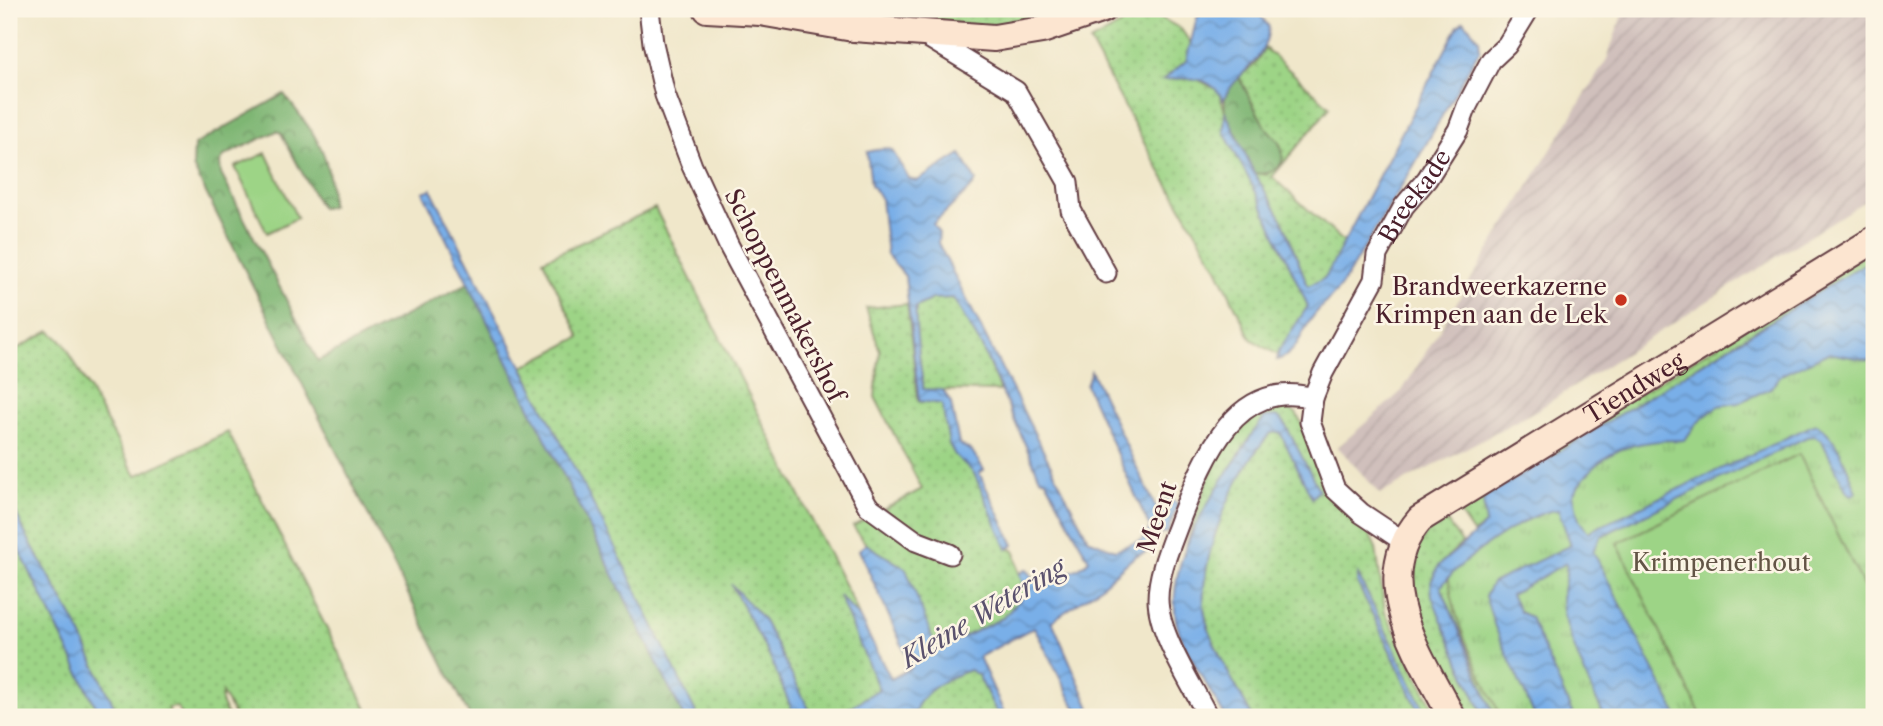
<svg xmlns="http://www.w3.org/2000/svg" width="1883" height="726" viewBox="0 0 1883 726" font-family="'Libre Caslon Text',serif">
	<defs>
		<pattern id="industrial-furrows" width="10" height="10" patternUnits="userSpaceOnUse" patternTransform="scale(1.75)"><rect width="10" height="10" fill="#d0c0bc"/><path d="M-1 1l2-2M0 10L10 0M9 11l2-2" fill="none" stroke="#b4a5a2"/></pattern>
		<pattern id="grass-dots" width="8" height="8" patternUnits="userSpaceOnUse" patternTransform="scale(1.75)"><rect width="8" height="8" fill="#9dd486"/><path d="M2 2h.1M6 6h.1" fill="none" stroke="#89b674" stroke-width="1.8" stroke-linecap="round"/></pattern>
		<pattern id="forest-crowns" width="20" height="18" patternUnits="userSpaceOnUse" patternTransform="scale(1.75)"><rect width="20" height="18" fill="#7eb673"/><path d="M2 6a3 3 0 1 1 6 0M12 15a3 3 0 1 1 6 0" fill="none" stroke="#69935f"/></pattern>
		<pattern id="park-tufts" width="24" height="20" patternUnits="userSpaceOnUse" patternTransform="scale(1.75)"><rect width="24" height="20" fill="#9dd486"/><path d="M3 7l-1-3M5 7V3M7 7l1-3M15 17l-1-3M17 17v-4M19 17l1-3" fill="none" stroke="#89b674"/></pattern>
		<pattern id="water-waves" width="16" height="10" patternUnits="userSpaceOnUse" patternTransform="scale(1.75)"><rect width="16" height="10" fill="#79afe8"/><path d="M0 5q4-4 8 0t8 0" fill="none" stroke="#658ebc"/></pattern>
	</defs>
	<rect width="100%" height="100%" fill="#fcf5e5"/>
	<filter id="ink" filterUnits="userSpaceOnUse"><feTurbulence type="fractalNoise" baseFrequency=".0143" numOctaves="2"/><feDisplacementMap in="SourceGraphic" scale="14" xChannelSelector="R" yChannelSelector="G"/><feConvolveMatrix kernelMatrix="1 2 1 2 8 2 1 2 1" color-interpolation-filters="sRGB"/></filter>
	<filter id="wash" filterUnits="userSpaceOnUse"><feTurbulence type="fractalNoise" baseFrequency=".00686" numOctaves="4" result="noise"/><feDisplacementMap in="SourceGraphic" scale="28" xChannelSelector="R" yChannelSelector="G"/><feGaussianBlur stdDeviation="1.57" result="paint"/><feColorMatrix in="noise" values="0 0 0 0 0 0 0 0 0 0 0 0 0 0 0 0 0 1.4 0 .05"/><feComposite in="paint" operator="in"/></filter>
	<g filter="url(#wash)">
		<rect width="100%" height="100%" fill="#f0e7ca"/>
		<polygon fill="url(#industrial-furrows)" points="1624,9 1874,9 1874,195 1537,410 1380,494 1338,447 1402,391 1607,59"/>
		<g fill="url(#grass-dots)" stroke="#747a58" stroke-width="2">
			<polygon points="838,9 1074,9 1002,28 894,18"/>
			<polygon points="1147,10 1181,29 1192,45 1186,61 1164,79 1197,79 1218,90 1225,111 1224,132 1259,198 1308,306 1278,355 1251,339 1216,266 1149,152 1090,42"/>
			<path d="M1265,48L1330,107L1272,177L1345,243C1336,259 1329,283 1308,286L1282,219L1254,173L1267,175L1281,146L1265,127L1239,77L1254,65Z"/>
			<polygon points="655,208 855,606 859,617 841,598 879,690 835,717 813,717 763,619 733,588 770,657 795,717 698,717 523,367 580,337 543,260"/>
			<polygon points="1874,249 1874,258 1686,373 1483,510 1487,524 1473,533 1455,506"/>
			<path d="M953,298L982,347L1000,391L923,390C921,362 914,334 916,307L932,299Z"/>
			<polygon points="907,304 918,401 942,404 949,444 955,455 962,458 974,473 1007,548 1015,551 1019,574 1027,592 1003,618 936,650 906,569 866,544 853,526 922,489 875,397 880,351 866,308"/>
			<polygon points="50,331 64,343 136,476 228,432 371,717 235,717 222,693 221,702 228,717 183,717 177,707 168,708 171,717 119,717 75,622 24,531 9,496 9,353"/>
			<path d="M1268,405L1284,406L1296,413L1350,511L1368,531L1376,548L1385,612L1438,717H1428L1358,577L1357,582L1422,717H1252C1237,687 1215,653 1206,620C1193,567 1234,471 1271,433L1280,432L1312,497L1284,422L1254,431L1191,535L1183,555C1204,494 1210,441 1268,405Z"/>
			<path d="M1443,516L1462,543L1439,565L1445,629L1484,717H1463C1441,672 1397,613 1412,560C1417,542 1431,529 1443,516Z"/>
			<polygon points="9,525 15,541 101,717 9,717"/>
			<polygon points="1450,572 1507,717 1495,717 1441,587"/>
			<path d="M970,670L978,675L999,717H914C916,694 949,676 970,670Z"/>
		</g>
		<g fill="url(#forest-crowns)" stroke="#646a4f" stroke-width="2">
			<path d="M1239,77C1248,94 1255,112 1266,127C1270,133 1277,138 1280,145C1290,166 1271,176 1254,173L1225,111C1223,96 1228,87 1239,77Z"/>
			<path d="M284,94C316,137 331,150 331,206L321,208L281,133L277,131L224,156L220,163L221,174L318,361L468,283L684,717H470L193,167L194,145Z"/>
		</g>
		<path fill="url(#park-tufts)" stroke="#747a58" stroke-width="2" d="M1874,288V717H1501C1479,669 1449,619 1448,565L1521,504Z"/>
		<g fill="#9dd486" stroke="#747a58" stroke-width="2">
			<polygon points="266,153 297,218 267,233 235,167"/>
			<polygon points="1799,454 1874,608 1874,717 1702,717 1617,543"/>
		</g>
		<g fill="url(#water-waves)" stroke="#62678a" stroke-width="2">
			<path d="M1203,9H1256L1269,27C1265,65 1238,69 1223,100C1211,75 1187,77 1163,80L1186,61L1197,18Z"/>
			<path d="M1464,21L1479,39L1480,49L1413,167L1341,286C1333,297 1323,304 1315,314C1300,331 1300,352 1277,360L1279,350L1308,306L1259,198L1224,132L1225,111L1254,173L1282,219L1308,286L1325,278L1458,26Z"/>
			<path d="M885,148L892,150L909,179L917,181L961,154L976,181L973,186L933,224L939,233L938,243L1088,539L1115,550L1142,540L1150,528L1086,385L1091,371L1155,506L1158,508L1167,497L1178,504L1167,533H1161L1149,551L1135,556L1099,588L1052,621L1094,717H1080L1034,627L979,657L1006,717H999L978,675L970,670C949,676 916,694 914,717H835L879,689L839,596L859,617L891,679L912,667L859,550L866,544L906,569L937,650L1003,618L1027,592L1019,574L1027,569L1038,585H1047C1060,571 1077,574 1089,560L1046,480L1040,478L982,347L953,298L932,299L916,307C914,334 921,362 923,389L943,390L951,403L959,444L972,451L984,470L979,473L1014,545L1007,549L974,473L955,455L949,444L942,404L919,401L905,276L887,255L881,199L871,185L867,152Z"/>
			<polygon points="431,189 614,545 698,717 684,717 423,192"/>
			<path d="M1874,258V361L1828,353L1781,375L1771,388L1738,403L1718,406L1696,424L1685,440C1633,440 1601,448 1573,494L1579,520L1588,532L1815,424C1836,431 1849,473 1857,492L1852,495L1847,492L1822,441L1815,436L1807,437L1601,536L1593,551L1678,717H1605C1593,695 1561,623 1562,600C1562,587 1568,577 1566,563L1511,595L1520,612L1530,617L1574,717H1535L1495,627L1485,596L1492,583L1571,545L1558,510C1529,511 1456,563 1441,587L1495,717H1484L1445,629L1432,596L1431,582L1439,565L1486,524L1483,501L1488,495Z"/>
			<path d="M1277,416L1284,422L1319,490L1312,498L1280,432L1271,433C1234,471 1193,568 1206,620C1215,653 1237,687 1252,717H1225C1212,692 1181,646 1176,621C1165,551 1220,487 1254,431L1265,417Z"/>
			<polygon points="9,496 24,531 75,622 119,717 101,717 15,541 9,525"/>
			<polygon points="1358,575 1428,717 1422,717 1357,582"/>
			<polygon points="731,584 763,619 813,717 795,717 770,657"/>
		</g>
	</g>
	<g filter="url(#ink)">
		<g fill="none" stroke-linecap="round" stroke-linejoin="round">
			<defs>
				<g id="street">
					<polyline points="649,9 653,43 665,95 692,166 729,246 868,506 916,541 950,554"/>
					<polyline points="924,35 1016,91 1068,182 1071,210 1106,273"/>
					<path id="s1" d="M1403,541L1361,513L1335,489L1310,422L1313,398L1323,373L1374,280L1377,255L1404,206L1427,179L1458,130L1467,106L1491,60L1507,45L1529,9"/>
					<path d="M1208,717C1193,686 1158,634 1158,599C1158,572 1172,542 1181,517C1204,459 1235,377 1313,398"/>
				</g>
				<g id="secondary">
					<polyline points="707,9 760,12 853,28 994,38 1042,30 1103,9"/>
					<path id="s2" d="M1452,717C1421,657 1366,581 1420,519L1874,240"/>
				</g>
			</defs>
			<use href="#street" stroke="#633d43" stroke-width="23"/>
			<use href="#secondary" stroke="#633d43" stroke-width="30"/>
			<use href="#street" stroke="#fff" stroke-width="19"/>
			<use href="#secondary" stroke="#fce5d0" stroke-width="26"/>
		</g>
	</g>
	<circle fill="#c8321e" stroke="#fcf5e5" stroke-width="2.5" cx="1621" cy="300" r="7"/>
	<g text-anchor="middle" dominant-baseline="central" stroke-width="5" stroke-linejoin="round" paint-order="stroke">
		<g font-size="24" fill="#4a1f2b" stroke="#fcf5e5">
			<text stroke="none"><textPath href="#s1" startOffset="410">Breekade</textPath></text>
			<text transform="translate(785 295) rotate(63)">Schoppenmakershof</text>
			<text stroke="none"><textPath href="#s2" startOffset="467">Tiendweg</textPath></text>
			<text transform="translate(1157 517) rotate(-71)">Meent</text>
		</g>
		<g font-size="24" fill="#4a1f2b" stroke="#fcf5e5" text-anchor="end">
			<text x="1607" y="286">Brandweerkazerne<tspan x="1607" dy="28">Krimpen aan de Lek</tspan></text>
		</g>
		<g font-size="24" fill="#635546" stroke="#fcf5e5">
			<text x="1721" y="562">Krimpenerhout</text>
		</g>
		<g font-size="26" font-style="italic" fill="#5a516d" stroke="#fcf5e5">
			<text transform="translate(983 613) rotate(-31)">Kleine Wetering</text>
		</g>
	</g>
	<rect width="1883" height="726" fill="none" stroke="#fcf5e5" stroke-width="35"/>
</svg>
